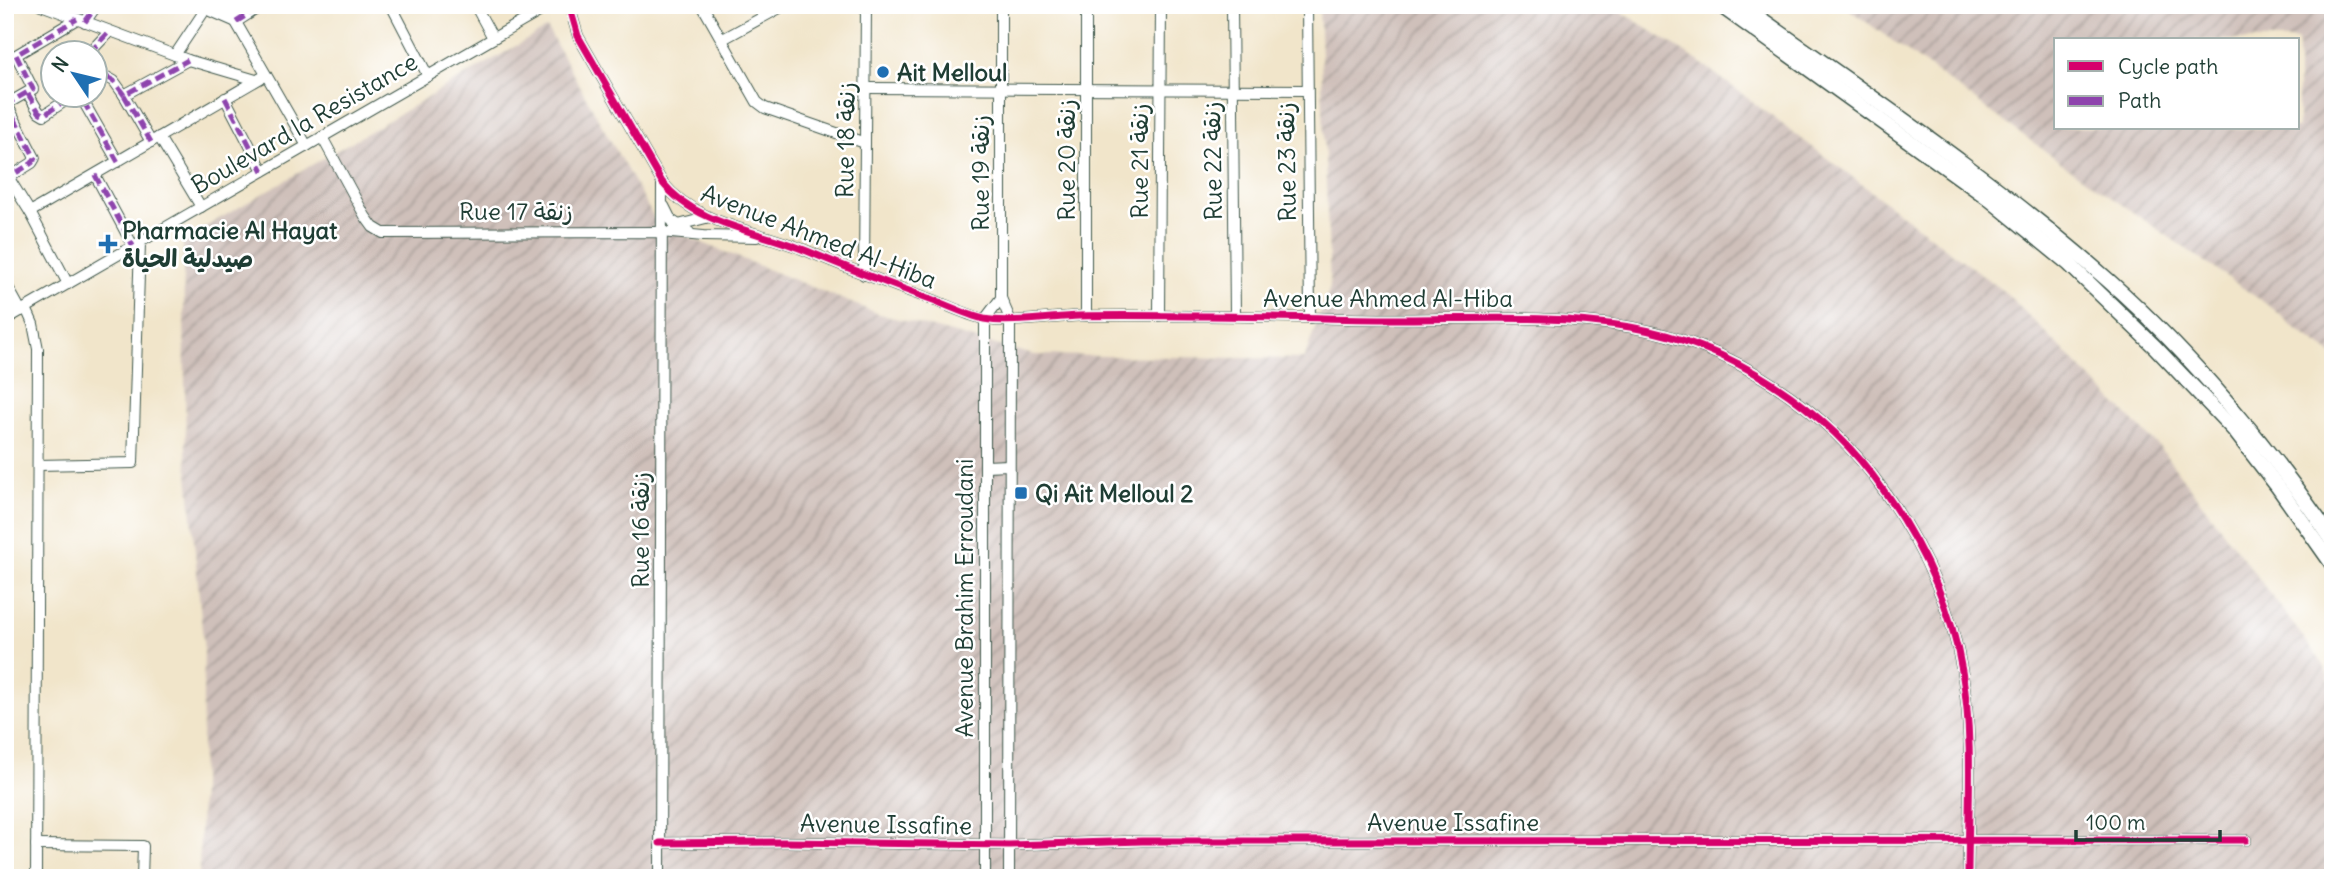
<svg xmlns="http://www.w3.org/2000/svg" width="2338" height="883" viewBox="0 0 2338 883" font-family="Delius,'Playpen Sans Arabic',sans-serif">
	<defs>
		<pattern id="industrial-furrows" width="10" height="10" patternUnits="userSpaceOnUse" patternTransform="scale(1.75)"><rect width="10" height="10" fill="#cfc0ba"/><path d="M-1 1l2-2M0 10L10 0M9 11l2-2" fill="none" stroke="#a79d98"/></pattern>
	</defs>
	<rect width="100%" height="100%" fill="#fff"/>
	<filter id="ink" filterUnits="userSpaceOnUse"><feTurbulence type="fractalNoise" baseFrequency=".0143" numOctaves="2"/><feDisplacementMap in="SourceGraphic" scale="14" xChannelSelector="R" yChannelSelector="G"/><feConvolveMatrix kernelMatrix="1 2 1 2 8 2 1 2 1" color-interpolation-filters="sRGB"/></filter>
	<filter id="wash" filterUnits="userSpaceOnUse"><feTurbulence type="fractalNoise" baseFrequency=".00686" numOctaves="4" result="noise"/><feDisplacementMap in="SourceGraphic" scale="28" xChannelSelector="R" yChannelSelector="G"/><feGaussianBlur stdDeviation="1.57" result="paint"/><feColorMatrix in="noise" values="0 0 0 0 0 0 0 0 0 0 0 0 0 0 0 0 0 1.4 0 .05"/><feComposite in="paint" operator="in"/></filter>
	<g filter="url(#wash)">
		<rect width="100%" height="100%" fill="#f1e5ca"/>
		<g fill="url(#industrial-furrows)" fill-rule="evenodd">
			<polygon points="1319,5 1611,5 1701,63 2007,294 2161,449 2324,665 2333,692 2333,878 199,878 204,651 186,451 183,240 547,28 658,225 876,313 1034,355 1304,359 1330,287"/>
			<path d="M1843,5H2333V355L2292,326L2275,310L2070,169ZM2056,40H2298V128H2056Z"/>
		</g>
	</g>
	<g filter="url(#ink)">
		<g fill="none" stroke-linecap="round" stroke-linejoin="round">
			<defs>
				<g id="minor">
					<polyline points="41,5 188,60 256,80"/>
					<polyline points="197,5 236,22 263,5"/>
					<polyline points="226,5 307,146"/>
					<polyline points="391,5 428,76"/>
					<polyline points="475,5 493,38"/>
					<path d="M569,5L578,36L662,182C697,226 758,230 807,251C850,269 892,285 936,301C951,307 968,315 984,319C1010,324 1052,317 1079,316C1122,315 1165,316 1208,316C1271,316 1334,319 1398,319C1475,319 1553,314 1630,327C1730,344 1827,408 1884,491C1922,545 1951,606 1962,671C1974,739 1968,809 1968,878"/>
					<polyline points="702,5 757,102 765,108 865,143"/>
					<polyline points="1001,5 1001,298 1010,319 1009,878"/>
					<polyline points="1232,5 1235,316"/>
					<polyline points="1307,5 1310,318"/>
					<polyline points="85,22 97,5"/>
					<polyline points="723,39 785,5"/>
					<polyline points="90,52 109,32"/>
					<polyline points="175,55 205,10"/>
					<polyline points="94,70 114,81 124,95 188,60"/>
					<polyline points="867,88 1306,90"/>
					<polyline points="28,94 39,112 44,115 74,95 82,99 118,162"/>
					<polyline points="124,95 151,142"/>
					<polyline points="225,98 263,171"/>
					<polyline points="7,104 35,158 32,163 8,178"/>
					<polyline points="5,105 33,89 16,55 77,19"/>
					<polyline points="159,137 201,207"/>
					<polyline points="322,137 365,216 373,227 383,233 661,232 703,236 757,237"/>
					<polyline points="5,172 30,212 68,284"/>
					<polyline points="95,175 133,246"/>
					<polyline points="664,206 671,220 689,232"/>
					<polyline points="30,212 266,75"/>
					<polyline points="674,226 706,218"/>
					<polyline points="864,275 866,5"/>
					<polyline points="5,282 21,311"/>
					<polyline points="26,308 33,324 38,349 36,878"/>
					<polyline points="1086,316 1086,5"/>
					<polyline points="1159,316 1161,5"/>
					<polyline points="985,319 1001,298"/>
					<polyline points="5,320 551,5"/>
					<polyline points="38,465 133,463 140,243"/>
					<polyline points="985,466 1009,465"/>
					<polyline points="660,843 787,842 1009,845 1142,841 2246,840"/>
					<polyline points="36,845 143,846 142,878"/>
					<polyline points="660,878 662,182"/>
					<polyline points="985,878 985,319"/>
				</g>
				<g id="highway">
					<polyline points="1720,5 1987,197 2068,263 2155,347 2234,430 2278,487 2333,565"/>
					<path d="M1741,5C1866,94 1994,179 2109,281C2191,354 2272,450 2333,541"/>
				</g>
			</defs>
			<use href="#minor" stroke="#3e564a" stroke-width="12"/>
			<use href="#highway" stroke="#3e564a" stroke-width="17"/>
			<use href="#minor" stroke="#fff" stroke-width="10"/>
			<use href="#highway" stroke="#fff" stroke-width="14"/>
			<g stroke="#8e44ad" stroke-width="5" stroke-dasharray="10 5" stroke-linecap="butt">
				<polyline points="85,22 97,5"/>
				<polyline points="236,22 263,5"/>
				<polyline points="90,52 109,32"/>
				<polyline points="94,70 114,81 124,95 188,60"/>
				<polyline points="28,94 39,112 44,115 74,95 82,99 118,162"/>
				<polyline points="124,95 151,142"/>
				<polyline points="225,98 263,171"/>
				<polyline points="7,104 35,158 32,163 8,178"/>
				<polyline points="5,105 33,89 16,55 77,19"/>
				<polyline points="95,175 133,246"/>
			</g>
			<defs>
				<g id="cycleway">
					<path d="M569,5L578,36L662,182C697,226 758,230 807,251C850,269 892,285 936,301C951,307 968,315 984,319C1010,324 1052,317 1079,316C1122,315 1165,316 1208,316C1271,316 1334,319 1398,319C1475,319 1553,314 1630,327C1730,344 1827,408 1884,491C1922,545 1951,606 1962,671C1974,739 1968,809 1968,878"/>
					<polyline points="660,843 787,842 1009,845 1142,841 2246,840"/>
				</g>
			</defs>
			<use href="#cycleway" stroke="#fff" stroke-width="11"/>
			<use href="#cycleway" stroke="#d6006c" stroke-width="7"/>
		</g>
	</g>
	<g fill="#1f6fb2" stroke="#fff" stroke-width="2.5">
		<circle cx="883" cy="72" r="7"/>
		<path d="M104.5 233.5h7v7h7v7h-7v7h-7v-7h-7v-7h7z"/>
		<rect x="1014" y="486" width="14" height="14" rx="3.5"/>
	</g>
	<g text-anchor="middle" dominant-baseline="central" stroke-width="5" stroke-linejoin="round" paint-order="stroke">
		<g font-size="24" font-weight="bold" fill="#1f3d34" stroke="#fff" text-anchor="start">
			<text x="897" y="72">Ait Melloul</text>
			<text x="122" y="230">Pharmacie Al Hayat<tspan x="122" dy="28">صيدلية الحياة</tspan></text>
			<text x="1035" y="493">Qi Ait Melloul 2</text>
		</g>
		<g font-size="24" fill="#1f3d34" stroke="#fff">
			<text transform="translate(304 123) rotate(-30)">Boulevard la Resistance</text>
			<text transform="translate(845 140) rotate(-89)">Rue 18 زنقة</text>
			<text transform="translate(1066 160) rotate(-90)">Rue 20 زنقة</text>
			<text transform="translate(1139 161) rotate(-90)">Rue 21 زنقة</text>
			<text transform="translate(1212 161) rotate(-91)">Rue 22 زنقة</text>
			<text transform="translate(1286 162) rotate(-91)">Rue 23 زنقة</text>
			<text transform="translate(980 173) rotate(-90)">Rue 19 زنقة</text>
			<text x="516" y="211">Rue 17 زنقة</text>
			<text transform="translate(819 236) rotate(21)">Avenue Ahmed Al-Hiba</text>
			<text x="1388" y="298">Avenue Ahmed Al-Hiba</text>
			<text transform="translate(640 530) rotate(-90)">Rue 16 زنقة</text>
			<text transform="translate(964 598) rotate(-90)">Avenue Brahim Erroudani</text>
			<text x="1453" y="822">Avenue Issafine</text>
			<text transform="translate(886 824) rotate(1)">Avenue Issafine</text>
		</g>
	</g>
	<rect width="2338" height="883" fill="none" stroke="#fff" stroke-width="28"/>
	<rect x="2054" y="38" width="245" height="91" fill="#ffffff" stroke="#a5b1ae" stroke-width="2"/>
	<rect x="2068" y="61" width="35" height="10" fill="#d6006c" stroke="#a5b1ae" stroke-width="2"/>
	<text x="2118" y="74" font-size="21" fill="#1f3d34">Cycle path</text>
	<rect x="2068" y="96" width="35" height="10" fill="#8e44ad" stroke="#a5b1ae" stroke-width="2"/>
	<text x="2118" y="108" font-size="21" fill="#1f3d34">Path</text>
	<g transform="translate(74 74) rotate(305)"><circle r="33" fill="#ffffff" stroke="#a5b1ae" stroke-width="2"/>
	<path d="M0-5L12 26L0 18L-12 26Z" fill="#1f6fb2"/>
	<text y="-10" font-size="19" font-weight="bold" text-anchor="middle" fill="#1f3d34">N</text>
	</g>
	<path d="M2076 830v10h144v-10" fill="none" stroke="#1f3d34" stroke-width="3.5"/>
	<text x="2086" y="830" font-size="21" fill="#1f3d34" stroke="#ffffff" stroke-width="5" paint-order="stroke">100 m</text>
</svg>
